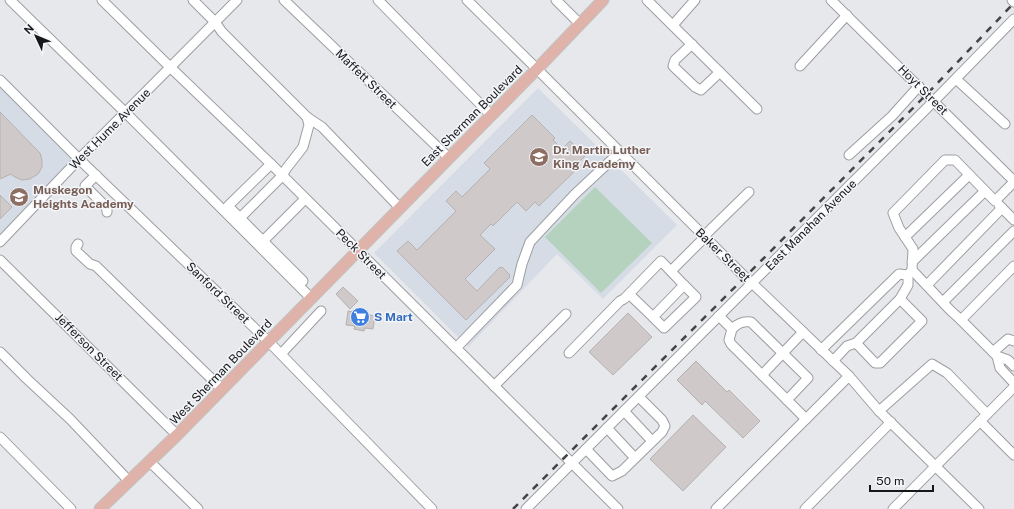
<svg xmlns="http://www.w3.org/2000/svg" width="1014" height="509" viewBox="0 0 1014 509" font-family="'Public Sans',sans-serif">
	<rect width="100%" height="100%" fill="#e6e8ec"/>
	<g fill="#d6dce6">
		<polygon points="0,83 76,158 0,235"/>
		<polygon points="538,88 677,225 603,299 557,254 468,347 374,253"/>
	</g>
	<polygon fill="#b5d2be" points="595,187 652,243 601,293 545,237"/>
	<g fill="#cfcac9" stroke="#b5b1b0">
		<polygon points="0,112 40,153 42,160 42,167 38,174 30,179 22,180 15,177 11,174 0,179"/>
		<polygon points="532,115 555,138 553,140 562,149 570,141 585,156 578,163 580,166 539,206 535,202 526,211 517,202 493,226 491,224 480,235 495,249 465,279 477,291 500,267 501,268 502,267 510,275 509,276 510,277 466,320 397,251 408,241 417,250 456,211 446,201 456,191 462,197 490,169 484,163"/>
		<polygon points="0,195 12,207 0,219"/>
		<polygon points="343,287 358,301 350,309 336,294"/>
		<polygon points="348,311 375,316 373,329 365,328 364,331 354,329 355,326 346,325"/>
		<polygon points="628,313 652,337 613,375 589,352"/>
		<polygon points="696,361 727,392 729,390 760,421 743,438 705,401 702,405 677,380"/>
		<polygon points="693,415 726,447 683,491 650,459"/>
	</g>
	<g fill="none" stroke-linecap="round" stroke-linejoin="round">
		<defs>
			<g id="minor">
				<polyline points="10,0 133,120 311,298"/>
				<polyline points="102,0 170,67 271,164 618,509"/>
				<polyline points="193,0 215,22 222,32 307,117 309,125 303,147 286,169 282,176 240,218 303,281"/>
				<polyline points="284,0 449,158"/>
				<polyline points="378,0 491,115"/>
				<polyline points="467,0 537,69 745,277 752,283 849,376 879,411 979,509"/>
				<polyline points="556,0 580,24"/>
				<polyline points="647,0 757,109"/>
				<polyline points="831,0 1014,181"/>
				<polyline points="1012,0 1014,2"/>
				<polyline points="673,25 695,0"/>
				<polyline points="692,44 675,60 673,66 695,87 701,90 720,72"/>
				<polyline points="800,66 847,15"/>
				<polyline points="956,79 1005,124"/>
				<polyline points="0,80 79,159 269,342 432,509"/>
				<polyline points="307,117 322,127 400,208"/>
				<polyline points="849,155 892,116 919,86"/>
				<polyline points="96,175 85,186 105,206 107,209 107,212"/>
				<polyline points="999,205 1014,220"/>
				<polyline points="240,218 228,206 271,164"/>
				<polyline points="704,236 749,192"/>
				<polyline points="905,237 969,175"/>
				<polyline points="263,241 305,199"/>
				<polyline points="0,242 79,159 237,0"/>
				<polyline points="78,244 76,247 76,251 90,264 96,266 222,389"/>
				<polyline points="0,260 177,435"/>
				<polyline points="912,262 985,191"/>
				<polyline points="912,270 950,310 961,320"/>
				<polyline points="671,271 705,237"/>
				<polyline points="927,285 1002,208"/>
				<polyline points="943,302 1014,231"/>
				<polyline points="719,316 732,329 729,340 731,344 806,419"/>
				<polyline points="653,317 664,328 696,297 684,285"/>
				<path d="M732,329C738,323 743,321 751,322L808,378L787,400"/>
				<polyline points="856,343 875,363 880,363 922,321 900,299"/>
				<polyline points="456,348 517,285 522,264 530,242 575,194 620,152"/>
				<polyline points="821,350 899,274 908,275"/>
				<polyline points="0,352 27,379 70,419 129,481"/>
				<polyline points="993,352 1008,339 1014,341"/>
				<polyline points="569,353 620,301 624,299 661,261 684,285 653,317 629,294"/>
				<polyline points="281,354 321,311"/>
				<polyline points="997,356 961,320 1014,266"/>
				<polyline points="833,361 847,346 856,343 900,299 908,285 908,275 912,270 913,249 899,228 893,213 945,160 955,160 995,201 1014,182"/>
				<polyline points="1014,366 1008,360 997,356 1000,368 1014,383"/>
				<polyline points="762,375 803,332"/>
				<polyline points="494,386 566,314"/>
				<polyline points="624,411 652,441"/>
				<polyline points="879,411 932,364 947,373 987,414"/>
				<polyline points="980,421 1014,455"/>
				<polyline points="607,428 635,458"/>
				<polyline points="0,437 71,509"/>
				<polyline points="586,449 612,476 622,471 662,432 665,426 662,420 639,397"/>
				<polyline points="149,461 198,509"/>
				<polyline points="526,509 934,101 1014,19"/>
				<polyline points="716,509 849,376"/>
				<polyline points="805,509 891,422"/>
				<polyline points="893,509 1014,387"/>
			</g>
			<polyline id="major" points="100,509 177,435 449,158 537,69 603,0"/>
		</defs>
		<use href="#minor" stroke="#9c9ea1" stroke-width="11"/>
		<use href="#major" stroke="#c2c3c3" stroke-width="13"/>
		<use href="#minor" stroke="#fff" stroke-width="9"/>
		<use href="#major" stroke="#e0b3aa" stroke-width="11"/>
		<polyline stroke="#434446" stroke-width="2.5" stroke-dasharray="7 7" stroke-linecap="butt" points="513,509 745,277 927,94 1014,3"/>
	</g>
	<defs>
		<symbol id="school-disc" viewBox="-11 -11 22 22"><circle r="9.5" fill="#8d6e63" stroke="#f3f5f9"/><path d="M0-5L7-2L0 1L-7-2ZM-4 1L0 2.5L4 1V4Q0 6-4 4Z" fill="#fff"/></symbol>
		<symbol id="supermarket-disc" viewBox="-11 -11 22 22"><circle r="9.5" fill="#3f7fe0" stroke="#f3f5f9"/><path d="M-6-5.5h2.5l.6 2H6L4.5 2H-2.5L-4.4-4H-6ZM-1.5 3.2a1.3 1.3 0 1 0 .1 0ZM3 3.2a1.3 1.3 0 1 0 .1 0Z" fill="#fff"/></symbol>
	</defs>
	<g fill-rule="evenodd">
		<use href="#school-disc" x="528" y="146" width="22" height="22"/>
		<use href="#school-disc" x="8" y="186" width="22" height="22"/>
		<use href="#supermarket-disc" x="349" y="306" width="22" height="22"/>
	</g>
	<g text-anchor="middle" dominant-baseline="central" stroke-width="3" stroke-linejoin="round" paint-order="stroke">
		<g font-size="12" fill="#161718" stroke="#f3f5f9">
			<text transform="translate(366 79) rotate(44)">Maffett Street</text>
			<text transform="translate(923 90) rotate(45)">Hoyt Street</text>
			<text transform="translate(472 116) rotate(-45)">East Sherman Boulevard</text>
			<text transform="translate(110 129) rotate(-45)">West Hume Avenue</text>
			<text transform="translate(811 225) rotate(-45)">East Manahan Avenue</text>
			<text transform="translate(361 254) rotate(45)">Peck Street</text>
			<text transform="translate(723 255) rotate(44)">Baker Street</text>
			<text transform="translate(218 293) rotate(44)">Sanford Street</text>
			<text transform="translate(89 347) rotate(45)">Jefferson Street</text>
			<text transform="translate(221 372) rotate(-46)">West Sherman Boulevard</text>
		</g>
		<g font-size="12" font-weight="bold" fill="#785e54" stroke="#f3f5f9" text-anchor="start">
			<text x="553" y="150">Dr. Martin Luther<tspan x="553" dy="14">King Academy</tspan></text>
			<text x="33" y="190">Muskegon<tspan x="33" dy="14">Heights Academy</tspan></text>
		</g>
		<g font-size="12" font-weight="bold" fill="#366cbe" stroke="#f3f5f9" text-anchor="start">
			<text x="374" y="317">S Mart</text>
		</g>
	</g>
	<g transform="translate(36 36) rotate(314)" stroke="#f3f5f9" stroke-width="3" paint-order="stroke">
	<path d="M0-3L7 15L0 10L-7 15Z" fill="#161718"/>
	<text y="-6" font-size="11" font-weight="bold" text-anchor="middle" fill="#161718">N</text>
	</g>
	<path d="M870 485v6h63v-6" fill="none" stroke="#161718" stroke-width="2"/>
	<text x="876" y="485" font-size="12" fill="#161718" stroke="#f3f5f9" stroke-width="3" paint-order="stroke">50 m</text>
</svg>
